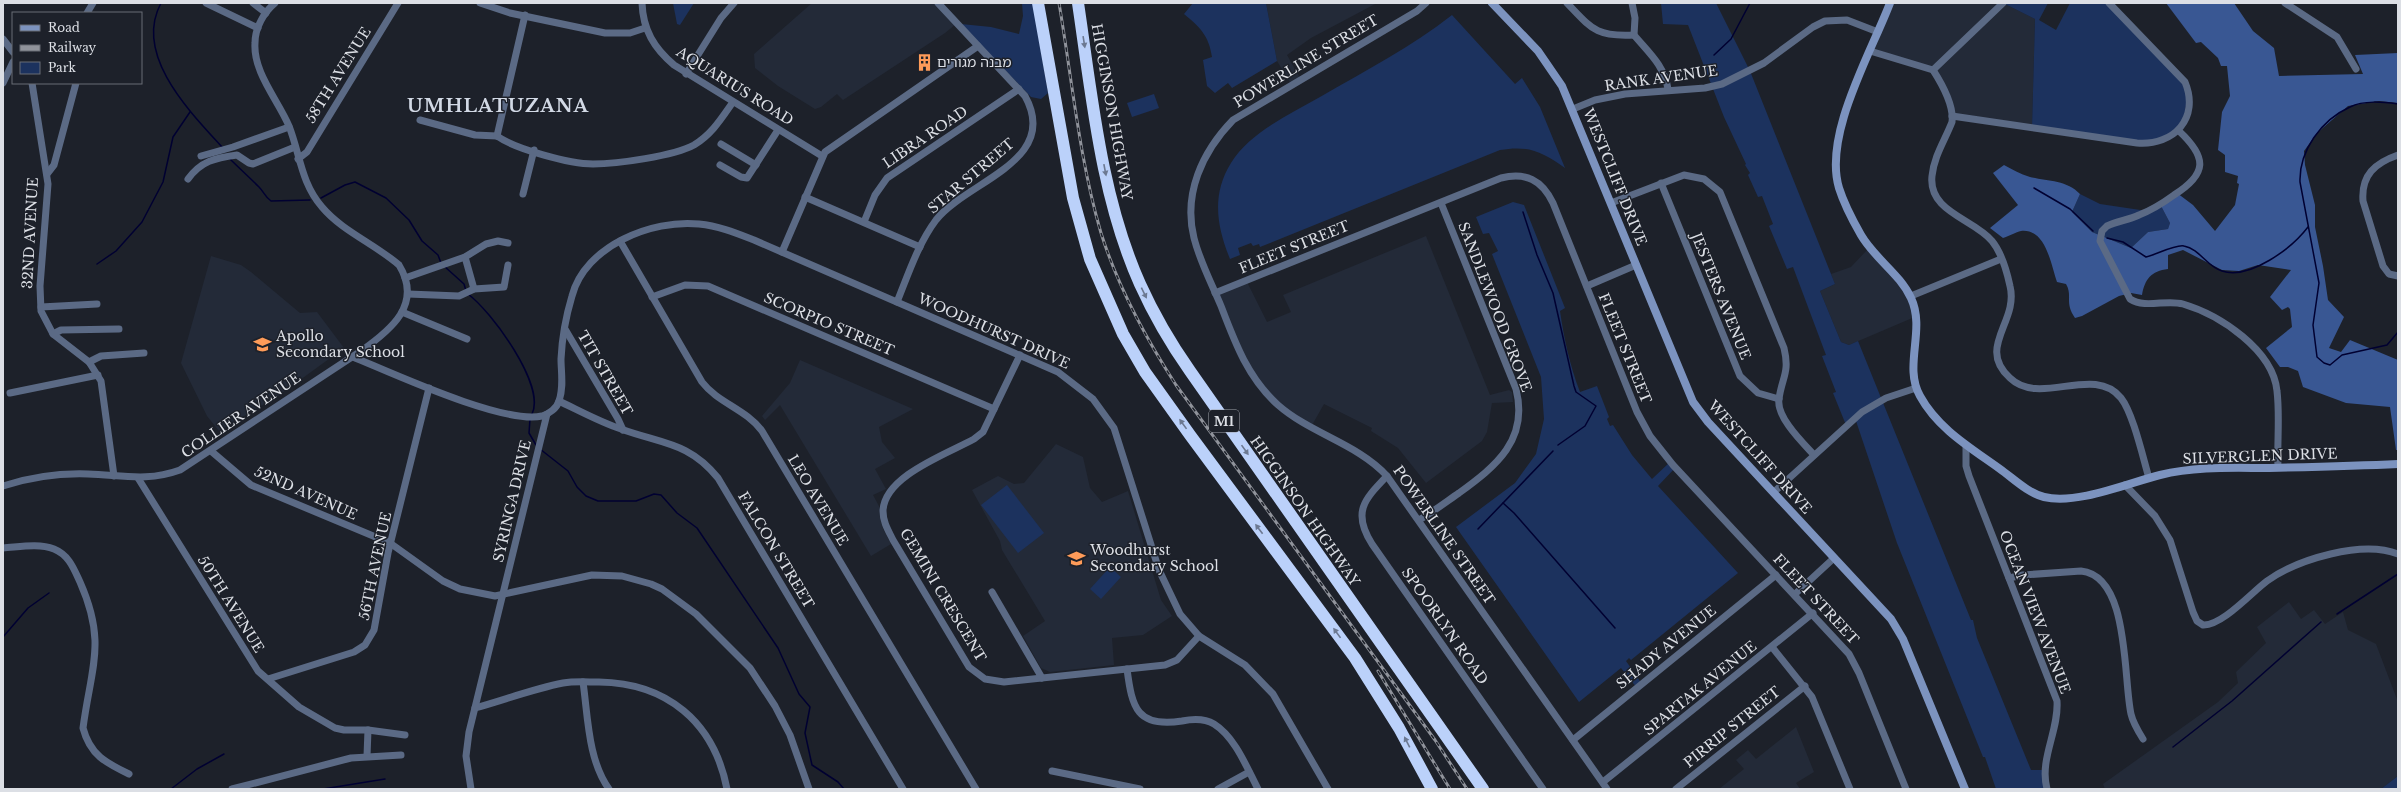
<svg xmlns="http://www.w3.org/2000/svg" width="2401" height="792" viewBox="0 0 2401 792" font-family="'Libre Baskerville','Noto Sans Hebrew',serif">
	<rect width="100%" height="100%" fill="#1d212a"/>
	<g fill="#232a38">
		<polygon points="812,3 938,3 956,24 945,33 843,100 837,94 821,107 815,109 778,86 755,68 754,54"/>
		<polygon points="1266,3 1377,3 1311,38 1287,55 1300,78 1291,84 1277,61"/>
		<polygon points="1890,3 2003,3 2035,19 2032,127 1956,116 1936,74 1871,51"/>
		<polygon points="1426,236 1490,395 1509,390 1512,392 1513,402 1492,403 1487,432 1482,441 1426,483 1398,448 1371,431 1372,428 1324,404 1311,427 1295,417 1258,384 1215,293 1246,280 1267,322 1291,312 1283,295"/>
		<polygon points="1869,248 1898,278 1917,316 1849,345 1841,342 1820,291 1835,284 1831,274 1851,267"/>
		<polygon points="211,256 241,265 251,272 300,313 317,312 344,348 278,396 219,431 207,416 181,363"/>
		<polygon points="800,360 913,409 879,427 882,442 895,458 875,469 886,489 873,495 880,508 883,529 891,544 871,556 780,405 765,420 762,416 790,383"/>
		<polygon points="1056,444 1083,457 1090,488 1102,502 1128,491 1161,600 1172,616 1143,635 1112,638 1114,665 1050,672 1041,668 1023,636 1045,621 1002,550 1000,541 972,490 998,476 1014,484 1024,483"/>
		<polygon points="2289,602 2301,619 2314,610 2325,624 2343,612 2348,630 2376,644 2398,702 2398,776 2381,789 2105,789 2103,784 2218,702 2238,683 2236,672 2266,643 2257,627"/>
		<polygon points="1796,727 1814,772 1796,783 1800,789 1719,789 1744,769 1736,760 1748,750 1756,759"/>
	</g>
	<g fill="#1c325e">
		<polygon points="673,3 694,3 680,25 677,24"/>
		<polygon points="1022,3 1033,3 1048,93 1041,99 1031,97 961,24 991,27 1019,34 1023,16"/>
		<path d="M1193,3H1266L1277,61L1232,88L1228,83L1215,93L1207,86L1203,60L1212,57C1209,36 1200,27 1184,14Z"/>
		<polygon points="1661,3 1716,3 1750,71 1835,284 1820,291 1841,342 1849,345 1858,341 1971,620 1973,620 1977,638 2031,770 2043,770 2046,789 1996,789 1985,757 1983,757 1897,543 1855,418 1846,425 1833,393 1836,392 1822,356 1826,355 1793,267 1787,269 1769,226 1773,224 1762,196 1758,197 1748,175 1750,173 1745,165 1746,164 1724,117 1688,25 1663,24"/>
		<polygon points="2003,3 2048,3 2039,20 2056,30 2070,3 2109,3 2176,71 2188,93 2183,125 2153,143 2032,127 2035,19"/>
		<path d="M1452,15L1515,84L1522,78L1540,107L1565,168C1542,152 1529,145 1500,150L1260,247L1259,244L1253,246L1251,243L1238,248L1240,255L1230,259C1217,227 1211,195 1231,163C1250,132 1289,115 1320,97C1365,71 1411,47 1452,15Z"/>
		<polygon points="1154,94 1159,108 1132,117 1127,103"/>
		<polygon points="2080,194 2100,204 2147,211 2160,204 2170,223 2168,229 2148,232 2131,248 2092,232 2072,212"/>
		<path d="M1513,202L1524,205L1565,308L1560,311C1564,339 1570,366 1580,392L1597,386L1609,417L1607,419L1610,426L1613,425L1632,455L1652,479L1670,462L1675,468L1658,486L1738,573L1631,660L1629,658L1626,661L1642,684L1637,688L1621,668L1579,702L1456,527L1515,483L1536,454L1544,419L1541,377L1492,254L1498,251L1489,233L1483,234L1476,217Z"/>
		<polygon points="1007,485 1044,533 1018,553 981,505"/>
		<polygon points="1110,567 1121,577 1101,599 1090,589"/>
		<polygon points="2398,776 2398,789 2381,789"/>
	</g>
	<path fill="#395793" d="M2166,3H2234L2253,31L2274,48L2279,76L2363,74L2355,55L2398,53V103L2379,101L2348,106L2317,133L2304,151L2305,165L2315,205V227L2323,266L2328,300L2344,317L2329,348L2341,352L2350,340L2398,360V450H2396L2390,407L2346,403L2303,387L2298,371L2288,367H2280L2266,348L2292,327L2290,309L2288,307L2282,310L2270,297L2291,270L2258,265L2239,271L2222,270L2183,250L2168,255V269C2151,271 2145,279 2142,295L2131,293L2119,296L2082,316L2075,318C2064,302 2073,296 2066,284L2057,282C2051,265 2046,228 2021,231C2016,232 2009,236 2003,238L1990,228L2018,205L1993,173L2004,165C2012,169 2020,174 2030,177C2047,181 2067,180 2080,194L2072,212L2092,232L2131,248L2148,232L2168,229L2170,223L2160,204L2177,193L2193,205L2215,231L2235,205L2239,184L2237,183L2238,176L2225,172V155L2218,150L2222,112L2230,96L2227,66H2221L2218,58L2201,42L2196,43Z"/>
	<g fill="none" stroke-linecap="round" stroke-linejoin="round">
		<g stroke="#000031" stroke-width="1.5">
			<path d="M161,3C133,55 190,112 223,148"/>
			<polyline points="1714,55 1731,39 1750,3"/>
			<path d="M2398,104C2383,102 2364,100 2350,107C2321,120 2299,151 2300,182L2319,283L2313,325L2317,357L2324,363L2330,365L2342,355L2387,345L2398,332"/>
			<path d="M229,158C239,168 249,177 259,187C264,192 265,197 271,201L310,200"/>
			<polyline points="2034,188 2070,209 2093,231"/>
			<polyline points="321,198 345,185 355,182 386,198 409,220 422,241 438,255 441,263"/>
			<polyline points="1523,212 1537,255 1553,293 1574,386 1576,392 1596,406 1585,426 1558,445"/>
			<path d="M2107,238L2123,242L2146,257C2155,255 2176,244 2184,246C2200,249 2207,267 2222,271C2250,280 2292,248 2308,227"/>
			<polyline points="97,264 116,251 142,222 163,182 173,137 190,112"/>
			<polyline points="444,266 464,284 466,291"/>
			<path d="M468,294C491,311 546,385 532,414"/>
			<polyline points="530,419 529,433 536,445"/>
			<polyline points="540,449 568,471 577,487 586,496 598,501 636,501 654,494 661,495 677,513 697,528 778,648 799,694 810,707 805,733 812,765 838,782 844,789"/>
			<polyline points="1503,503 1514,513 1615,628"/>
			<polyline points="1478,529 1553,451"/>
			<polyline points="2337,614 2398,574"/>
			<polyline points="3,637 28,608 49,593"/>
			<polyline points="2173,747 2232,701 2321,622"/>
			<polyline points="171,789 197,769 224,754"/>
			<polyline points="323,789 385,779"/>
		</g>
		<g stroke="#5b6a85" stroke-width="7">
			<polyline points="206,3 258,28"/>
			<polyline points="253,3 266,13"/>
			<polyline points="480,3 510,13 605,33 630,33 645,28"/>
			<path d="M642,3C643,30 654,48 674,65L822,156"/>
			<path d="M1426,3L1417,11L1233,120C1202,152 1183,194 1194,238C1200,262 1212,284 1221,306C1235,343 1248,378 1278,405C1311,434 1358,444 1387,476L1607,789"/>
			<path d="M1567,3C1592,29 1596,37 1634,35"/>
			<path d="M1632,3L1635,18L1634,35C1649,53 1664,65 1668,89"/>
			<polyline points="2285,3 2337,37 2356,69"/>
			<polyline points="87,13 93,3"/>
			<polyline points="3,39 13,52"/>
			<path d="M1870,51L1933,70C1942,84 1954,106 1952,122C1945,140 1934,156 1932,176C1928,212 1974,219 1992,241C2001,252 2007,272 2010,286C2019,322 1976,347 2010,378C2040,407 2094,364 2121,398C2133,413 2143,458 2149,478"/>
			<polyline points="1933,70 2003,3"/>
			<polyline points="686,74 721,18 734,3"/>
			<polyline points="3,83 13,62"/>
			<polyline points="32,83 48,184 40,286 41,311 53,334 89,362 101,381 114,476"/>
			<polyline points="1573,109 1595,100 1625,94 1705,88 1722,84 1764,63 1813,27 1825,21 1847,20 1878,32"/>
			<path d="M1952,116L2137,143C2174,146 2200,118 2185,82L2109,3"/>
			<polyline points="420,120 475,135 497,136"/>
			<path d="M2179,131C2208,158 2207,174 2174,195C2163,203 2152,210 2139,215C2129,220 2117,221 2107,226L2102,231L2100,241L2130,299C2146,309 2166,299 2183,304C2220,315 2273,350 2277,391C2280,416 2277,442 2278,467"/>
			<path d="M497,136C515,149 570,164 593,164C617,164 674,156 694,145C712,134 721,119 733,102"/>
			<polyline points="497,136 525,15"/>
			<polyline points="721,144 756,165"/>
			<path d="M2398,155C2375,163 2361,175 2363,201L2383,266L2389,274L2398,276"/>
			<polyline points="201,156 233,147 289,127"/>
			<polyline points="298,159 307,152 398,3"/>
			<polyline points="720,165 741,177 747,178 778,130"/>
			<polyline points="47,174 54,165 76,83"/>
			<path d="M188,179C201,161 215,158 237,155L249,163L253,164L295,147"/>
			<polyline points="1661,183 1740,376 1758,393 1779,399"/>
			<polyline points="523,194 534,150"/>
			<polyline points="805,197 920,247"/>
			<path d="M1611,203L1684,175L1704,179L1720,192L1784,348C1790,373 1782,377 1779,399C1776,417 1803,443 1814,455"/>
			<polyline points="864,222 875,195 887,178 1019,89"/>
			<path d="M620,241L702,382C718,403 746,409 762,431L976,789"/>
			<polyline points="782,252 825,152 978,46"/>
			<polyline points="465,257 474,289"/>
			<polyline points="405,278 465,257 486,244 498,241 508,243"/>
			<polyline points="1587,286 1636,265"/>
			<path d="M1215,293L1501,178C1526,172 1542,180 1553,203L1637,412L1650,436L1673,465L1849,654L1859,673L1906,789"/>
			<polyline points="408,294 459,296 474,289 504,287 508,265"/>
			<polyline points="1911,296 2001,259"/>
			<polyline points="652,297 685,285 708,286 994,409"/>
			<path d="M897,302C908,275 918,244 936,220C967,181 1061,161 1025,96L938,3"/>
			<polyline points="41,307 97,304"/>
			<polyline points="402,312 467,339"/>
			<polyline points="565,329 618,419 623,430"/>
			<polyline points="53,334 61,330 119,329"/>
			<path d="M1020,355L983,432L974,439C947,454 884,476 883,511C883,522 888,530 893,540L969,667L985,679L1004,682L1165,665L1177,660L1199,636"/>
			<path d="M353,357C392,373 504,425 542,416C549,414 557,408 559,401C564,387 561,372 561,359C562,338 566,316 572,296C585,246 652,219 699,224C719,226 736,233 754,240L1058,372L1093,399L1114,428L1159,570L1180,614L1199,636L1245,665L1273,694L1328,789"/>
			<polyline points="89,362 101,356 144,353"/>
			<polyline points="10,393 98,375"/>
			<path d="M559,401C580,411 600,422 621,429C662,444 689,442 718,478L903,789"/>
			<path d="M1966,446V466L1969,476L2057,701C2059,731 2039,759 2047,789"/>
			<polyline points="211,451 251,485 390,543 443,581 460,589 495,596 592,575 622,576 651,584 662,589 696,614 750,668 775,706 790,735 809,789"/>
			<path d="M1387,476C1364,500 1352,512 1372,544L1543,789"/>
			<polyline points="138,478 258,671 299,707 335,728 344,730 368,730 405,735"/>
			<path d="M2125,485L2155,516L2170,540L2193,612L2197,621L2203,625C2222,626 2252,592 2267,581C2298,559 2362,540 2398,554"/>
			<path d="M3,486C31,477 59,473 88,474C122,475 147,482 180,470L361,351C391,330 423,304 399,265C375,244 342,231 322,207C301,183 300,154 289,126C278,100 253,72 255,43C255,28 264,12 275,3"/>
			<polyline points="1774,492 1862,412 1886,398 1916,388"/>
			<path d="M1419,520C1433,512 1446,502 1459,493C1496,466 1529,440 1516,389L1441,203"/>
			<path d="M3,548C19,547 39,543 54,549C69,555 74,569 80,582C107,643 91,667 83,728C90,755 106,763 129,774"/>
			<path d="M2009,578L2023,575L2081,571C2130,576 2123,678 2131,714C2133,723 2138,731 2143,739"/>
			<polyline points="992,592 1042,678"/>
			<polyline points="1795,594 1834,558"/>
			<polyline points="1772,647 1812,697 1850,789"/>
			<path d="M1127,669C1132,708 1137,728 1182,721C1192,719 1204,718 1214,724C1235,737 1247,768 1258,789"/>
			<polyline points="268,679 354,652 365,645 374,630 388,553 429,388"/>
			<path d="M583,682C588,717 588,760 609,789"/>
			<path d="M475,708C504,700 533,689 563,683C574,681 587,682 599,682C667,683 714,722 727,789"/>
			<polyline points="1573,740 1776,575"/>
			<polyline points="367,756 368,730"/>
			<polyline points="1052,771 1140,789"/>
			<polyline points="1603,782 1813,613"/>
			<polyline points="232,789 351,758 401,755"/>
			<polyline points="471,789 466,756 469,732 547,414"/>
			<polyline points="1218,789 1249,772"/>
			<polyline points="1676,789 1805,686"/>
		</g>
		<g stroke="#7c93bf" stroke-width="8">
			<polyline points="1492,3 1538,51 1562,86 1693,402 1708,422 1891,619 1903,639 1965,789"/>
			<path d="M1890,3C1871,53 1823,135 1839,188C1844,204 1853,221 1861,235C1875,259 1900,274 1911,298C1926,330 1903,366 1920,396C1938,429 1971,448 2000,469C2014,479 2028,493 2044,497C2077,505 2128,483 2160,475C2196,466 2233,468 2269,468C2312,467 2355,466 2398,464"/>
		</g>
		<g stroke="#bbd1fa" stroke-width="12">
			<polyline points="1038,3 1073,198 1090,259 1123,334 1145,372 1190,435 1355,658 1399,728 1432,789"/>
			<path d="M1078,3C1092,97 1101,197 1140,284C1154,315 1171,344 1190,371L1483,789"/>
		</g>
		<defs>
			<g id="rail">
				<path d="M1059,3C1072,79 1079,158 1101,233C1118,287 1145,337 1176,385L1435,740L1467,789"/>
				<polyline points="1378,671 1450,789"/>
			</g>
		</defs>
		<use href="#rail" stroke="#90939b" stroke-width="3"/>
		<use href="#rail" stroke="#1d212a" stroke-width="1.5" stroke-dasharray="4.5" stroke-linecap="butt"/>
	</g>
	<defs><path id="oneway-solid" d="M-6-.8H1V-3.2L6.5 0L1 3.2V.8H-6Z"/></defs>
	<g fill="#6c7992">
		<use href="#oneway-solid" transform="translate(1084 42) rotate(81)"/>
		<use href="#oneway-solid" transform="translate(1105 170) rotate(79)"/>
		<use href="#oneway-solid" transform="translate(1144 293) rotate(64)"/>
		<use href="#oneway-solid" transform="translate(1183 424) rotate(-126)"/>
		<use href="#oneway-solid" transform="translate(1245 450) rotate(55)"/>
		<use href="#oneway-solid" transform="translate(1259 529) rotate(-127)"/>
		<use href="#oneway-solid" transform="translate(1337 633) rotate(-126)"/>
		<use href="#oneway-solid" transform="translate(1407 742) rotate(-117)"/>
	</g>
	<defs>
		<symbol id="building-bare" viewBox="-9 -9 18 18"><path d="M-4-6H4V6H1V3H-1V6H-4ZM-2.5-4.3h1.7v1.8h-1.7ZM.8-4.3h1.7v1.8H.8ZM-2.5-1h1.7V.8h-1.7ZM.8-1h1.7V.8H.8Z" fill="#fe9b59" stroke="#1d212a" stroke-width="2.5" paint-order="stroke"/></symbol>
		<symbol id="school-bare" viewBox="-9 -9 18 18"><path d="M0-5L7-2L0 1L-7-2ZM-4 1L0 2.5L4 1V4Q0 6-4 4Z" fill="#fe9b59" stroke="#1d212a" stroke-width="2.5" paint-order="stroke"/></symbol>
	</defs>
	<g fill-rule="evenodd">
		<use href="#building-bare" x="912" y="50" width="25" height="25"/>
		<use href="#school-bare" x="250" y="332" width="25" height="25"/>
		<use href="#school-bare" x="1064" y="546" width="25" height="25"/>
	</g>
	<g text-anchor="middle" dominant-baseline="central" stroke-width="3" stroke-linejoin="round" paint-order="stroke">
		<rect fill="#1d212a" stroke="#a3a6ad" stroke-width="1" x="1209" y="410" width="30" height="22" rx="3"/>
		<g font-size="13" font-weight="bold" fill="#dcdfe5">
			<text x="1224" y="421">M1</text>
		</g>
		<g font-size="14" fill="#dcdfe5" stroke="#1d212a">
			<text transform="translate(1306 61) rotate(-31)">POWERLINE STREET</text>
			<text transform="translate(338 75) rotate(-58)">58TH AVENUE</text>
			<text transform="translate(1661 78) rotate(-8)">RANK AVENUE</text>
			<text transform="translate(735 86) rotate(32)">AQUARIUS ROAD</text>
			<text transform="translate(1112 112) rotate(80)">HIGGINSON HIGHWAY</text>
			<text transform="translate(925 137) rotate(-34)">LIBRA ROAD</text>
			<text transform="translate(971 176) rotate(-40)">STAR STREET</text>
			<text transform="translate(1615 177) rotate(68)">WESTCLIFF DRIVE</text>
			<text transform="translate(30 233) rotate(-87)">32ND AVENUE</text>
			<text transform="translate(1294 247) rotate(-22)">FLEET STREET</text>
			<text transform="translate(1721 296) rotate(68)">JESTERS AVENUE</text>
			<text transform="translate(1495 307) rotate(69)">SANDLEWOOD GROVE</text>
			<text transform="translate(829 324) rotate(23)">SCORPIO STREET</text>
			<text transform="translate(994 331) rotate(24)">WOODHURST DRIVE</text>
			<text transform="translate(1625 348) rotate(68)">FLEET STREET</text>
			<text transform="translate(605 373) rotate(60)">TIT STREET</text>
			<text transform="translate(241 415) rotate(-34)">COLLIER AVENUE</text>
			<text transform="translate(2260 456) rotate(-2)">SILVERGLEN DRIVE</text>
			<text transform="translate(1760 457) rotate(48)">WESTCLIFF DRIVE</text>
			<text transform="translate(306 493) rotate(24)">52ND AVENUE</text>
			<text transform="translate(818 500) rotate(59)">LEO AVENUE</text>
			<text transform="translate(512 501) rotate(-77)">SYRINGA DRIVE</text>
			<text transform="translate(1305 511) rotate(55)">HIGGINSON HIGHWAY</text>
			<text transform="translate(1444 535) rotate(55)">POWERLINE STREET</text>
			<text transform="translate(776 550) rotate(59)">FALCON STREET</text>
			<text transform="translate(375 566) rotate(-78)">56TH AVENUE</text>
			<text transform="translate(943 595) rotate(59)">GEMINI CRESCENT</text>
			<text transform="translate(1816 599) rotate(47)">FLEET STREET</text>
			<text transform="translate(231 604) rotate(58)">50TH AVENUE</text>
			<text transform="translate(2035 612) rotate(69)">OCEAN VIEW AVENUE</text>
			<text transform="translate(1445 626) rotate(55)">SPOORLYN ROAD</text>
			<text transform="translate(1666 647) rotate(-39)">SHADY AVENUE</text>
			<text transform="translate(1700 688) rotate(-39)">SPARTAK AVENUE</text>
			<text transform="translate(1732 727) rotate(-39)">PIRRIP STREET</text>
		</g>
		<g font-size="14" fill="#dcdfe5" stroke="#1d212a" text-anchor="start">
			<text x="937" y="62">מבנה מגורים</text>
			<text x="276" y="336">Apollo<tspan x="276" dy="16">Secondary School</tspan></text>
			<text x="1090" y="550">Woodhurst<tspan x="1090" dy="16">Secondary School</tspan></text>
		</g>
		<g font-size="18" font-weight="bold" letter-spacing="1" fill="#d2d9e5" stroke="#1d212a">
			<text x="498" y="106">UMHLATUZANA</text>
		</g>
	</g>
	<rect width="2401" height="792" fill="none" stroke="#dcdfe5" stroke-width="8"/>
	<rect x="12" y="12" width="130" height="72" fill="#1d212a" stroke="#696d75"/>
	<rect x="20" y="25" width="20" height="6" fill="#7c93bf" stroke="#696d75"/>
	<text x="48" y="32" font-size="12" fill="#dcdfe5">Road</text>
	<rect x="20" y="45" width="20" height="6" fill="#90939b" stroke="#696d75"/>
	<text x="48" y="52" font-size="12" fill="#dcdfe5">Railway</text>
	<rect x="20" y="62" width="20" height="12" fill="#1c325e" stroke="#696d75"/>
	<text x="48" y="72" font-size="12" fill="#dcdfe5">Park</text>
</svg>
